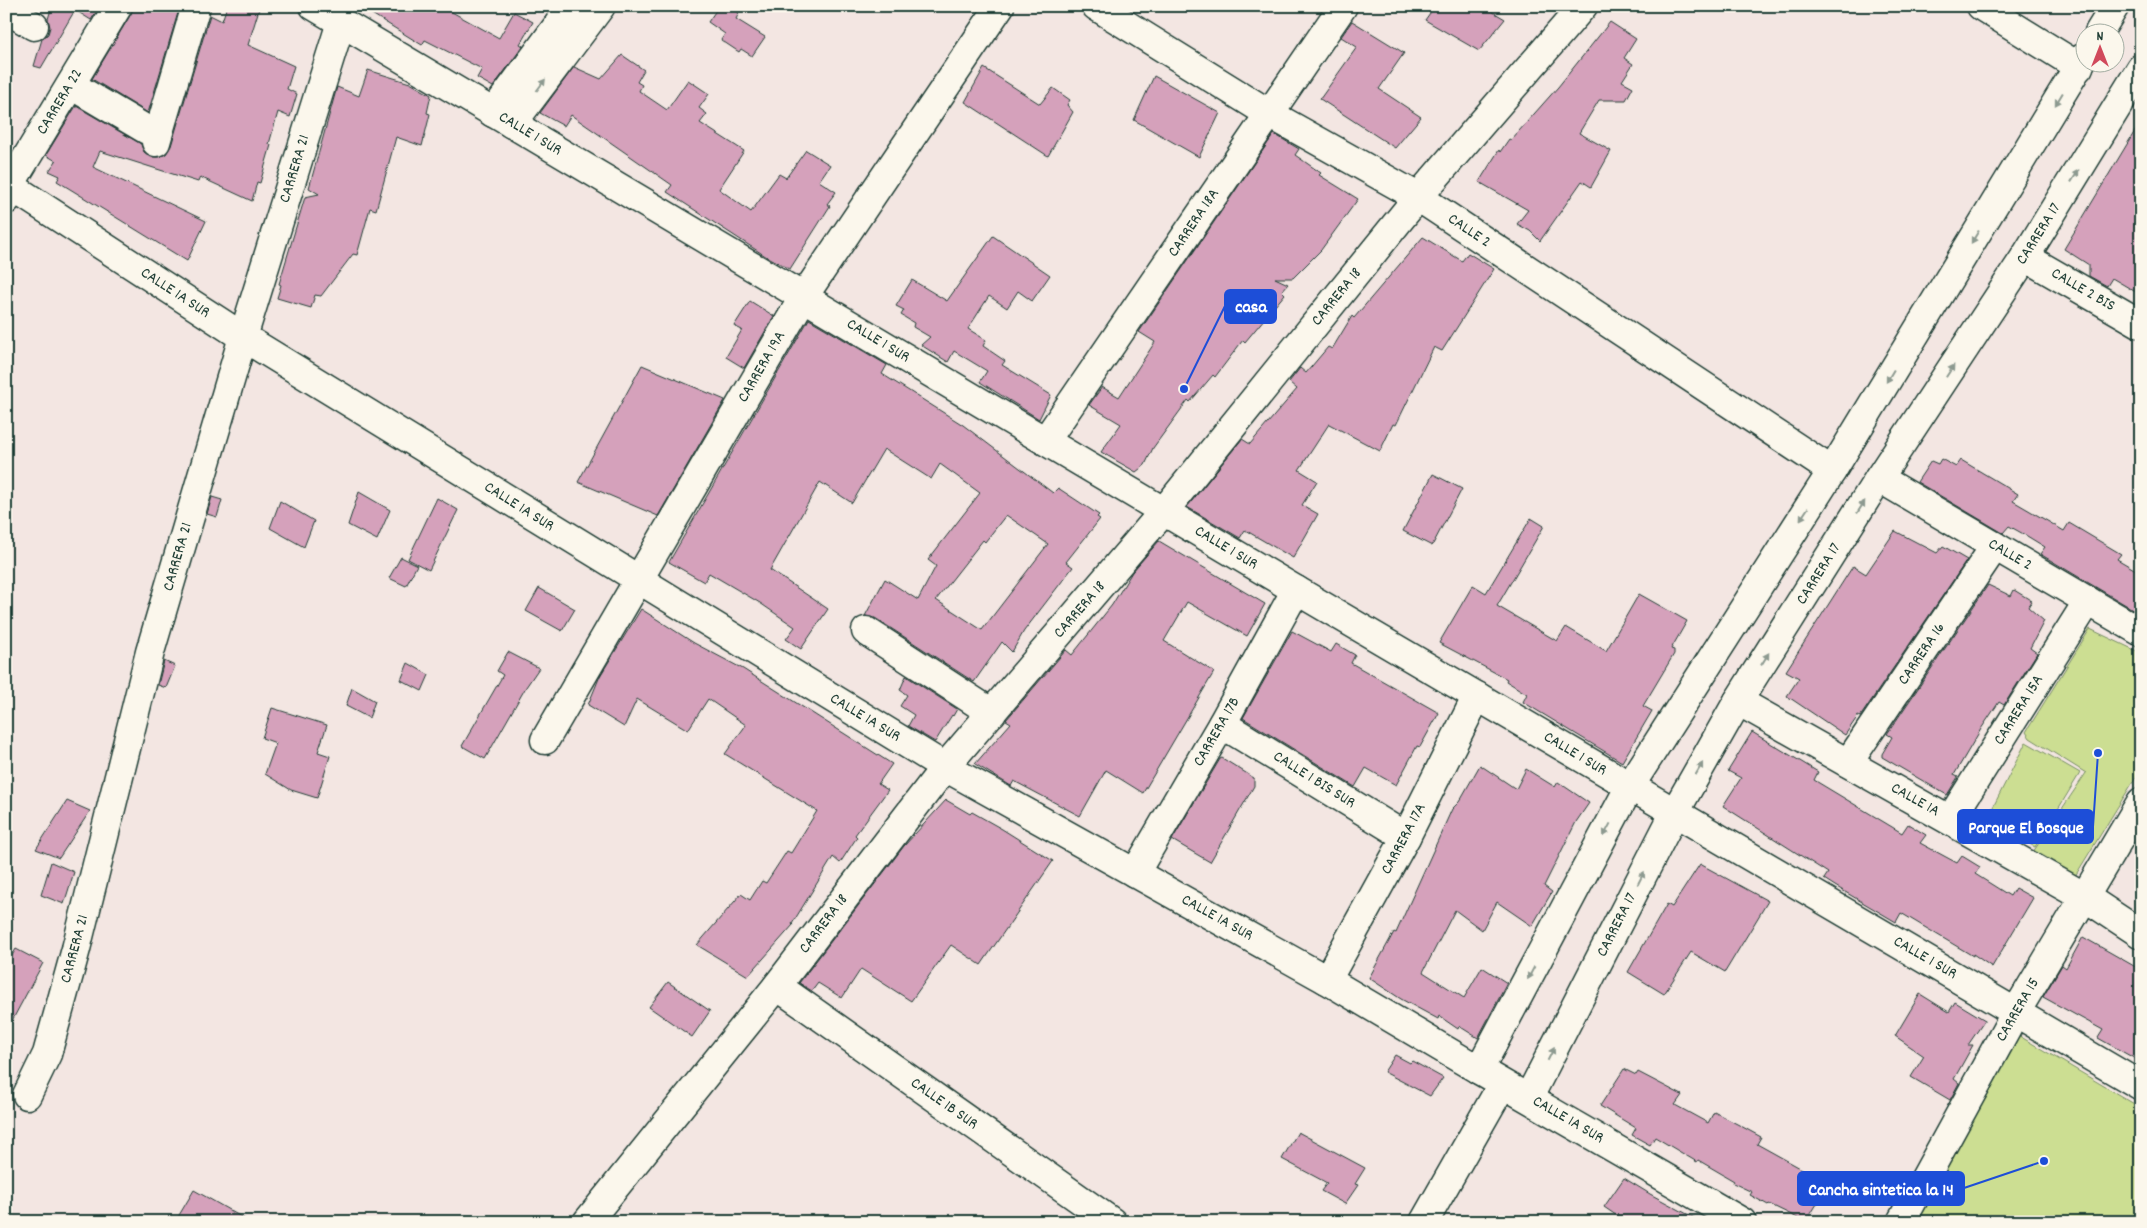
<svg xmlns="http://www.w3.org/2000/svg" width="2147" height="1228" viewBox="0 0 2147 1228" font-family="Dekko,sans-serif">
	<rect width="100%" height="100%" fill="#f3e6e2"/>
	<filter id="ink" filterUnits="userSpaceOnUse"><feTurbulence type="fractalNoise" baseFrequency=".02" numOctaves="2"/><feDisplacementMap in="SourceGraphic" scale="10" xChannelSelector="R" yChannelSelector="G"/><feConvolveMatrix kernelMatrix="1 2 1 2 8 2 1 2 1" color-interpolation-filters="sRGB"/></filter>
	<g filter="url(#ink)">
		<g fill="#ccde92" stroke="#768e63">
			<polygon points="2090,629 2141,653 2141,769 2072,881 2031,855 2086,773 2030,738 2026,732"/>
			<polygon points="2026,742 2080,773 2035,847 1986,821"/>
			<polygon points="2016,1034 2141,1108 2141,1222 1936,1222 1919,1213"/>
		</g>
		<g fill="#d5a1bb" stroke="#1f3d34" fill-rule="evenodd">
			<polygon points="52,6 100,6 91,20 75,10 41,68 34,66 42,39 48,34 50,27 48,19"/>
			<polygon points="134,6 180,6 148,113 92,79 131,14"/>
			<polygon points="227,6 260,6 248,45 294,66 287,89 297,94 290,117 278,112 269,144 271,145 260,183 257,182 252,201 200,177 198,182 100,151 93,167 206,221 187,261 57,181 60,176 49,171 56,161 46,155 76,106 141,144 144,152 151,157 159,157 166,154 171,146 210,15 222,21"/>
			<polygon points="359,6 441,6 499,38 514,12 533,22 520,44 523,46 493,87 477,78 482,69 425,40 422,45"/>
			<polygon points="719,6 729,6 739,13 736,19 765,37 752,56 741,49 739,52 721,40 725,34 708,22"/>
			<polygon points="1435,6 1483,6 1505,19 1479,51 1425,20"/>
			<polygon points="1352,21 1404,53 1379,89 1421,117 1395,148 1320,99 1357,47 1341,37"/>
			<polygon points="1610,22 1636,39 1624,58 1633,64 1622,81 1633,87 1626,100 1599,100 1579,133 1611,151 1591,187 1582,181 1540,241 1530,231 1517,224 1528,210 1479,182 1499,150 1500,152 1509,139 1511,140 1558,87"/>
			<polygon points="622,55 644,70 637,82 642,85 639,91 667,110 688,80 709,94 699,108 707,114 700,123 744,151 719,189 751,212 779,174 786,178 806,150 830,165 819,181 836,192 827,204 830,206 790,269 767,257 667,192 672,185 571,115 564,126 540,113 574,67 601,79"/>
			<polygon points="984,68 1040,104 1053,88 1070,100 1067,105 1073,112 1048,156 965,102"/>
			<polygon points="368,70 410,83 431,95 427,113 430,114 422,146 396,137 376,210 370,208 357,255 353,254 321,296 315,295 311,308 277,298 281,285 279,284 305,197 319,194 309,188 337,87 359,96"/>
			<polygon points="1154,76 1220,113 1199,157 1134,120"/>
			<polygon points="2141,121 2141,295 2112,278 2107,286 2089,276 2089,265 2064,249"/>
			<polygon points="1274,134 1299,149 1295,155 1321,173 1319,175 1358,199 1321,250 1293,278 1275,278 1288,284 1282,291 1285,294 1245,342 1243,340 1215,377 1213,375 1190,402 1188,400 1153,448 1145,465 1136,472 1101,452 1121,424 1089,405 1102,387 1119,397 1155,342 1139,332"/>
			<polygon points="993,236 1050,275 1032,301 1018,291 1007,308 989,296 968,329 986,340 983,346 1005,361 1002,365 1051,395 1039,419 980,382 987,371 954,351 948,362 921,345 930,337 913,327 914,323 901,315 904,310 896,306 912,280 947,301"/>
			<polygon points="1423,237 1462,261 1468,253 1494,269 1442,351 1434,347 1396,425 1393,424 1380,451 1329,424 1299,470 1317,481 1302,505 1318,514 1293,558 1245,530 1240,538 1187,507 1242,439 1250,444 1297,389 1289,382 1300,368 1306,373 1328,347 1332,349 1352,316 1354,318"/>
			<polygon points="750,301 774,316 744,368 726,357 742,330 734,326"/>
			<path d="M809,319L887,365L882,374L963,425L1053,493L1058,488L1099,515L1097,517L1100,519L1066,562L1073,567L1024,631L1012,652L1002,642L974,682L875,618L865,616L885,579L918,600L936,566L928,560L980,493L940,464L931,479L884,449L852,503L820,482L770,570L828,609L801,649L786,639L795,627L760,603L709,573L704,582L669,562ZM1006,515L1048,544L982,630L936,600L983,540L985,542Z"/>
			<polygon points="642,365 725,400 658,516 578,482"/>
			<polygon points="1941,459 1956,467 1961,460 2018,494 2013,501 2049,522 2064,531 2069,523 2121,554 2117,559 2141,573 2141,614 2040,554 2045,547 2027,536 2009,526 2003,533 1917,482 1931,461 1938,464"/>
			<polygon points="1433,474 1462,489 1432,546 1403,531"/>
			<polygon points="359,492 390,510 377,540 348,525"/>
			<polygon points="212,497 222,500 217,517 207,514"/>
			<polygon points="437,498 458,510 429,570 408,559"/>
			<polygon points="280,501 314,521 304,547 270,528"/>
			<polygon points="1531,518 1544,526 1497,606 1557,641 1566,627 1606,651 1639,594 1687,621 1671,649 1674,650 1674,654 1643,706 1652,711 1622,762 1523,702 1527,694 1506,681 1507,679 1439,643 1473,585 1486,593"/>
			<polygon points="1895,531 1937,553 1943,546 1967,560 1860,717 1858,716 1845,735 1787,696 1799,678 1786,671 1853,566 1866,574"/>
			<polygon points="1159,541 1265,604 1247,636 1187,602 1164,641 1214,672 1143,793 1106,770 1080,816 1014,781 1011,786 975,764 1011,723 1006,720 1066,650 1072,655 1112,605 1132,572"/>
			<polygon points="401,557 417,565 406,586 389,578"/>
			<polygon points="1988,585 2011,596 2014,590 2032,601 2028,607 2044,621 2030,648 2037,653 2004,705 1999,702 1981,729 1954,775 1958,777 1947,795 1882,757 1882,754 1892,737 1887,734"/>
			<polygon points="539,588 575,609 562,631 526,611"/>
			<polygon points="641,609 694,643 743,669 892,764 878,784 888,790 855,835 857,837 840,863 833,857 792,924 793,925 748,976 697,945 741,894 750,900 762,881 766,883 787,851 791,853 817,811 725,754 746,725 708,699 688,730 637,699 624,727 588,705 600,676"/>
			<polygon points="1292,631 1331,652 1336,644 1355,655 1351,663 1439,713 1420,747 1417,746 1396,785 1366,768 1355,787 1243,718"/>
			<polygon points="508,652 539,668 526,687 485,759 462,746 503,675 497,671"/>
			<polygon points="164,661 175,666 166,688 158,685"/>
			<polygon points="408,663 429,675 422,691 401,680"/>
			<polygon points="906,676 957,709 953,716 952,715 935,742 908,726 914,715 900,706 907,695 900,690"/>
			<polygon points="352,688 375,701 369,718 346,706"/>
			<polygon points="272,708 327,725 318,752 330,756 317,798 291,790 265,774 276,743 262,738"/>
			<polygon points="1752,732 1818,772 1814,780 1902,833 1908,824 1926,835 1920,843 1957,863 1962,856 1980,867 1975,874 2010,896 2015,888 2033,898 1992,967 1973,954 1973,956 1901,913 1896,922 1835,886 1824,879 1828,873 1723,806 1741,778 1728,771"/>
			<polygon points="1222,758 1254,778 1254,786 1210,862 1172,840 1220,759"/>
			<polygon points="1480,765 1516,789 1526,769 1555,787 1558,782 1589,803 1576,822 1544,886 1552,892 1532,926 1497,902 1482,930 1455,910 1423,972 1464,998 1482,967 1507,983 1478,1038 1459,1026 1458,1029 1439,1016 1438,1019 1401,999 1369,978 1394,932 1396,933 1452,809 1459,802"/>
			<polygon points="946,800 970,814 972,812 1002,829 1053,861 981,965 951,945 911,1001 861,969 842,998 818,983 812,991 799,983 904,846"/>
			<polygon points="67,801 90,811 59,858 36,849"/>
			<polygon points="51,862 74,872 64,904 41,895"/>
			<polygon points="1700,864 1768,901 1725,972 1691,952 1664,994 1628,972 1667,904 1672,907"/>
			<polygon points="2083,937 2141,970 2141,1062 2098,1038 2103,1030 2043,997 2062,965 2066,968"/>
			<polygon points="16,949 43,963 6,1032 6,965"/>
			<polygon points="668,982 710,1011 692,1037 649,1007"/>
			<polygon points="1920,994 1949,1012 1955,1002 1985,1020 1968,1045 1973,1045 1954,1079 1959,1083 1950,1100 1911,1077 1924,1056 1895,1036"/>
			<polygon points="1395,1055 1410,1063 1412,1061 1443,1078 1430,1096 1384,1072"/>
			<polygon points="1624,1069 1636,1075 1638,1072 1682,1095 1675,1105 1708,1123 1714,1112 1739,1125 1761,1137 1757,1144 1829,1184 1806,1222 1769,1204 1768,1205 1750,1195 1752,1192 1733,1183 1734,1181 1698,1160 1697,1162 1655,1137 1650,1145 1632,1135 1636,1128 1600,1106"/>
			<polygon points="1298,1132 1365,1168 1355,1184 1358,1185 1345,1204 1321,1191 1327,1183 1282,1159"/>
			<polygon points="1624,1178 1650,1194 1702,1222 1626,1222 1604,1207"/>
			<polygon points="194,1190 250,1222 175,1222"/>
		</g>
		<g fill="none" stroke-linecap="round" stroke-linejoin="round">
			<defs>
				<g id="minor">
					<polyline points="314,6 1296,590 2141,1086"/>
					<polyline points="1096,6 1268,113 1418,197 1832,471"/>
					<polyline points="1981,6 2079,67"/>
					<polyline points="6,9 34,26"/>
					<polyline points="71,85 147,130"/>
					<polyline points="493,113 572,6"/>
					<polyline points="512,124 601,6"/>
					<polyline points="156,142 196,6"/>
					<polyline points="6,183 243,337 945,767 1327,980 1479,1070"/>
					<polyline points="6,200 10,185 118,6"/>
					<polyline points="2025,257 2141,324"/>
					<polyline points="1046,440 1343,6"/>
					<polyline points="1879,478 2141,632"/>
					<polyline points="866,631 992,713"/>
					<polyline points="1738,701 2085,897 2141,934"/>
					<polyline points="1222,724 1406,837"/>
					<polyline points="545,740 804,296 1000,6"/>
					<polyline points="1848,763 1995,546"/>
					<polyline points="1950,820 2088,601"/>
					<polyline points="1135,873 1222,724 1296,590"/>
					<polyline points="1327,980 1406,837 1477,696"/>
					<polyline points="777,986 1112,1222"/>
					<polyline points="27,1095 47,1054 76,949 150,652 243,337 341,22"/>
					<polyline points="587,1222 777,986 945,767 1164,511 1418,197 1583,6"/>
					<polyline points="1424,1222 1502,1085"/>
					<polyline points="1901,1222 2016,1012 2141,802"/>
				</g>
				<g id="tertiary">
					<polyline points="2099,32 2115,6"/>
					<polyline points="1529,1097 1675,812 1738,701 1879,478 2025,257 2141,68"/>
					<polyline points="1742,1222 1479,1070 1630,786 1832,471 2084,57"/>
				</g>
			</defs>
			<use href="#minor" stroke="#1f3d34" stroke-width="31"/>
			<use href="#tertiary" stroke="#1f3d34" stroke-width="31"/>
			<use href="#minor" stroke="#fbf7ec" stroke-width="28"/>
			<use href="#tertiary" stroke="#fbf7ec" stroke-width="28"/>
		</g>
		<defs><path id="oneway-solid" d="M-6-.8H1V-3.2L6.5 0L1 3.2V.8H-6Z" transform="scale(1.25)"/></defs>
		<g fill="#8d9a90">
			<use href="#oneway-solid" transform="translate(541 85) rotate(-53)"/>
			<use href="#oneway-solid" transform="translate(2059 99) rotate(121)"/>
			<use href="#oneway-solid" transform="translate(2075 176) rotate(-58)"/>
			<use href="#oneway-solid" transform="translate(1975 237) rotate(121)"/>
			<use href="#oneway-solid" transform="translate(1950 371) rotate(-57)"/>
			<use href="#oneway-solid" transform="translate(1890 376) rotate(121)"/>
			<use href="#oneway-solid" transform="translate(1861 507) rotate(-58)"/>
			<use href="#oneway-solid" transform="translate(1804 514) rotate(123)"/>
			<use href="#oneway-solid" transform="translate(1765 659) rotate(-58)"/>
			<use href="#oneway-solid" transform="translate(1699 769) rotate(-60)"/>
			<use href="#oneway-solid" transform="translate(1607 830) rotate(118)"/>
			<use href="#oneway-solid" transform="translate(1641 878) rotate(-63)"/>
			<use href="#oneway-solid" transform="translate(1531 973) rotate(118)"/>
			<use href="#oneway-solid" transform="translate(1551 1054) rotate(-63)"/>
		</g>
	</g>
	<g text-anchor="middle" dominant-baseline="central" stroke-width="5" stroke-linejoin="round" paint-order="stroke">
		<g font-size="16" fill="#1f3d34" stroke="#fbf7ec">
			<text transform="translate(60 102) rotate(-59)">CARRERA 22</text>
			<text transform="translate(530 134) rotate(31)">CALLE 1 SUR</text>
			<text transform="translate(295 169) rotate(-73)">CARRERA 21</text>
			<text transform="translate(1194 223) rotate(-56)">CARRERA 18A</text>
			<text transform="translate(1469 231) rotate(34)">CALLE 2</text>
			<text transform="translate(2039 234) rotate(-58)">CARRERA 17</text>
			<text transform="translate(2083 290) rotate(30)">CALLE 2 BIS</text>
			<text transform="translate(175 293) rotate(33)">CALLE 1A SUR</text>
			<text transform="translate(1337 297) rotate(-51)">CARRERA 18</text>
			<text transform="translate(878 341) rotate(31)">CALLE 1 SUR</text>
			<text transform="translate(762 367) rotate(-60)">CARRERA 19A</text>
			<text transform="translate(519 507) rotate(32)">CALLE 1A SUR</text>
			<text transform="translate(1226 548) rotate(31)">CALLE 1 SUR</text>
			<text transform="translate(2010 555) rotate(30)">CALLE 2</text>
			<text transform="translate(178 557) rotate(-74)">CARRERA 21</text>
			<text transform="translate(1819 574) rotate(-58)">CARRERA 17</text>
			<text transform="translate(1080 610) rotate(-49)">CARRERA 18</text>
			<text transform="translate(1922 654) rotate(-56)">CARRERA 16</text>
			<text transform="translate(2019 710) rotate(-58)">CARRERA 15A</text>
			<text transform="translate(865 718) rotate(31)">CALLE 1A SUR</text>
			<text transform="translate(1217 732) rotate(-60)">CARRERA 17B</text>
			<text transform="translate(1575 754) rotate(31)">CALLE 1 SUR</text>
			<text transform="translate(1314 780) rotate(32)">CALLE 1 BIS SUR</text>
			<text transform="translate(1915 800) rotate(29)">CALLE 1A</text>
			<text transform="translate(1404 839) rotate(-62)">CARRERA 17A</text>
			<text transform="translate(1217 918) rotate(29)">CALLE 1A SUR</text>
			<text transform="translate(824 924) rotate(-53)">CARRERA 18</text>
			<text transform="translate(1617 925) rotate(-63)">CARRERA 17</text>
			<text transform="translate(75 949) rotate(-75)">CARRERA 21</text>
			<text transform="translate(1925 958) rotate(30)">CALLE 1 SUR</text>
			<text transform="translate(2018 1010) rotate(-60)">CARRERA 15</text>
			<text transform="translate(944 1104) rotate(35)">CALLE 1B SUR</text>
			<text transform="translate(1568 1120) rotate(30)">CALLE 1A SUR</text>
		</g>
	</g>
	<path fill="none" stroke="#1d4ed8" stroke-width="2" d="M1184 389L1225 306M2098 753L2093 827M2044 1161L1964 1188"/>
	<g fill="#1d4ed8" stroke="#fbf7ec" stroke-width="2">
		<circle cx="1184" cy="389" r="5"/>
		<circle cx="2098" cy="753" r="5"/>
		<circle cx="2044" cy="1161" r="5"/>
	</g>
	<g fill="#1d4ed8" stroke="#1d4ed8" stroke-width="2">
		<rect x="1225" y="290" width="51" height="33" rx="5"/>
		<rect x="1958" y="810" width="135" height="33" rx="5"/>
		<rect x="1798" y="1172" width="166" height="33" rx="5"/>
	</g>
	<g font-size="18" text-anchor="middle" font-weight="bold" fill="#fff">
		<text x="1251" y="312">casa</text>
		<text x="2026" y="833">Parque El Bosque</text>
		<text x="1881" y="1195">Cancha sintetica la 14</text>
	</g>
	<rect width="2147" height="1228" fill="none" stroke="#fbf7ec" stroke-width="25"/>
	<rect x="12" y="12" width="2122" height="1203" fill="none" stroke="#1f3d34" stroke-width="2" filter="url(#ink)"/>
	<g transform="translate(2100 48)"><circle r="24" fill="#fbf7ec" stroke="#a3ada2"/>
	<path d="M0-4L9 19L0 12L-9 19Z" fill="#d1495b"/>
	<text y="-8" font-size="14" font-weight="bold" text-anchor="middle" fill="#1f3d34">N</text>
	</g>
</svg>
